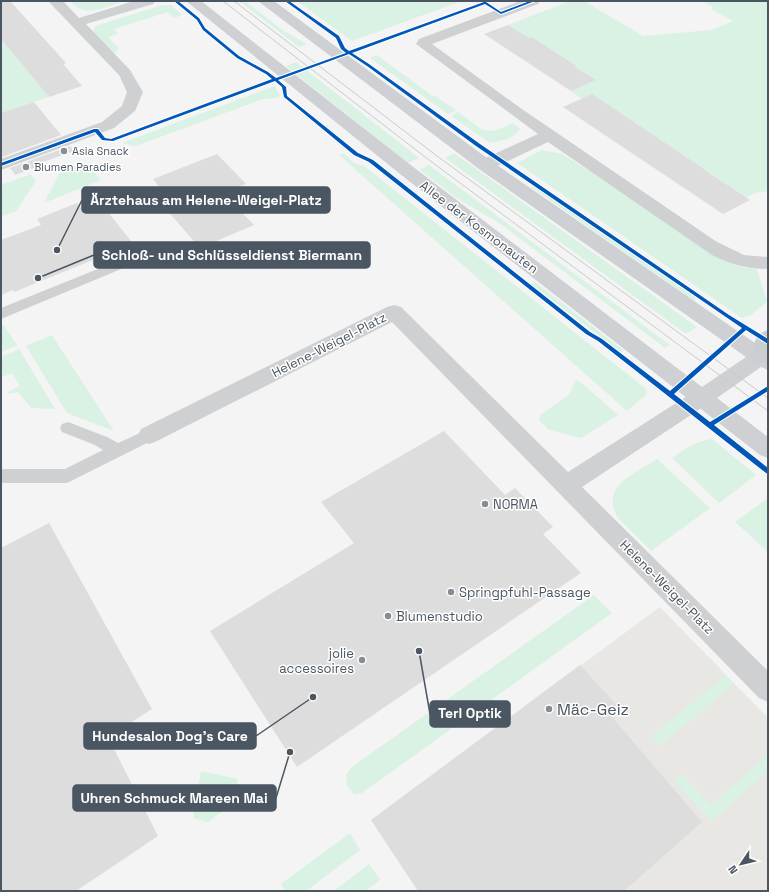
<svg xmlns="http://www.w3.org/2000/svg" width="769" height="892" viewBox="0 0 769 892" font-family="'Space Grotesk',sans-serif">
	<rect width="100%" height="100%" fill="#f4f4f4"/>
	<polygon fill="#e8e7e3" points="660,607 768,718 768,891 418,891 371,820"/>
	<g fill="#d9f2e3">
		<path d="M70,1H124C106,7 84,19 70,1Z"/>
		<polygon points="239,1 245,1 284,31 307,44 299,47"/>
		<polygon points="297,1 462,1 352,41"/>
		<polygon points="570,1 584,1 643,36 712,30 733,21 711,9 713,7 701,1 768,1 768,190 762,193 759,191 746,198 677,151 582,99 571,91 596,80 575,67 576,65 532,37 529,38 508,25"/>
		<polygon points="163,5 171,5 182,15 174,18 168,12 114,29 118,34 108,37 119,48 115,53 112,52 93,32 95,26"/>
		<polygon points="1,39 49,97 1,113"/>
		<polygon points="377,55 431,95 435,96 456,110 448,114 370,58"/>
		<polygon points="296,62 419,158 408,163 286,66"/>
		<polygon points="275,86 280,96 276,98 263,99 136,146 122,143"/>
		<path d="M458,112C484,130 483,138 513,123L520,129C513,139 502,141 490,143L451,116Z"/>
		<polygon points="542,150 562,154 743,267 757,269 767,302 752,314 742,318 517,163"/>
		<polygon points="343,153 354,163 364,166 645,388 647,394 627,411 339,155"/>
		<polygon points="454,153 697,327 686,334 445,158"/>
		<polygon points="83,164 87,169 90,168 101,180 44,203 60,172"/>
		<polygon points="429,165 670,345 665,348 502,225 455,197 420,170"/>
		<polygon points="31,174 36,181 16,211 1,217 1,185"/>
		<polygon points="534,186 553,197 670,278 696,298 693,300 531,187"/>
		<polygon points="535,282 623,350 620,352 531,284"/>
		<polygon points="3,324 17,345 1,352 1,325"/>
		<polygon points="52,335 105,417 114,431 67,413 26,346"/>
		<polygon points="19,349 55,409 31,408 18,392 9,394 8,392 20,386 12,373 2,377 1,357"/>
		<polygon points="576,380 584,385 618,415 581,438 549,430 539,420 540,415 569,395"/>
		<path d="M712,439L756,475L719,503L672,458C684,449 696,441 712,439Z"/>
		<path d="M657,459L710,508L651,551L618,518C599,486 635,474 657,459Z"/>
		<polygon points="768,498 768,552 735,522"/>
		<polygon points="594,595 612,613 362,793 354,794 347,786 346,775 352,767"/>
		<polygon points="726,675 734,684 660,746 651,736"/>
		<polygon points="768,754 768,771 711,822 674,780 682,774 711,805"/>
		<polygon points="201,771 238,779 230,806 208,822 193,818"/>
		<polygon points="350,833 360,850 306,891 285,891 281,884"/>
		<polygon points="369,864 380,880 366,891 334,891"/>
	</g>
	<g fill="#ddddde">
		<polygon points="1,1 10,1 66,63 63,64 82,86 49,97 1,39"/>
		<polygon points="508,25 529,38 532,37 577,66 575,67 596,80 571,91 484,34"/>
		<polygon points="592,94 704,169 703,169 750,200 723,214 563,107"/>
		<polygon points="34,102 61,135 2,157 1,113"/>
		<polygon points="70,146 74,151 40,163 41,165 15,175 10,168"/>
		<polygon points="217,154 246,184 223,193 254,225 200,248 152,193 162,190 153,179"/>
		<polygon points="100,202 131,241 113,249 115,251 14,292 13,290 1,295 1,240 41,225 37,219 77,203 82,209"/>
		<polygon points="444,431 505,495 515,488 553,527 543,534 581,573 297,767 210,631 354,543 321,502"/>
		<polygon points="49,523 152,709 108,737 158,836 76,891 1,891 1,548"/>
		<polygon points="580,665 621,710 612,717 702,822 624,891 418,891 371,820"/>
	</g>
	<g fill="none" stroke-linecap="round" stroke-linejoin="round">
		<g fill="#ced0d2" fill-rule="evenodd">
			<polygon points="145,250 150,251 152,254 150,257 1,319 1,308"/>
			<polygon points="68,422 107,437 118,443 149,429 155,431 157,435 155,439 67,483 1,483 1,469 65,469 103,450 95,445 62,432 60,428 62,424"/>
		</g>
		<g fill="#ced0d2" fill-rule="evenodd">
			<polygon points="48,1 63,1 79,18 134,1 155,1 153,4 86,24 130,70 143,92 135,111 114,128 1,170 1,159 102,122 122,106 127,92 119,75"/>
			<path d="M521,1H540L538,4L432,44L519,107L717,242L744,255L768,257V269C748,269 730,264 712,255L548,142L491,169L485,170L479,169L477,165L479,161L538,134L416,44L419,39Z"/>
			<polygon points="394,305 401,307 568,472 695,391 702,389 709,391 713,397 709,403 582,487 768,671 768,702 759,698 392,322 157,441 149,444 141,441 138,435 141,429 387,307"/>
		</g>
		<polygon fill="#ced0d4" fill-rule="evenodd" points="186,1 201,1 412,166 702,387 746,357 479,169 258,1 274,1 491,161 768,352 768,370 761,367 717,398 768,437 768,458 760,455 400,174"/>
		<path fill="#caced1" fill-rule="evenodd" d="M768,330V364L754,362L751,357C754,345 754,334 768,330Z"/>
		<g stroke="#c9cacc" stroke-width="1">
			<polyline points="223,1 429,160 768,411"/>
			<polyline points="234,1 437,156 768,398"/>
		</g>
		<defs>
			<path id="cycleway" d="M174,1H178L199,18L205,28L239,56L268,72L276,78L346,53L341,49L336,38L285,1H289L339,36L345,48L349,51L484,2H486L501,12L530,1H535L501,14L485,4L352,53L369,64L480,144L729,315L768,339V344L746,330L674,394L710,422L768,386V391L714,425L768,468V474L766,473L598,341L586,334L369,162L354,155L284,97L282,87L275,81L113,141L102,140L95,132L1,166V163L94,129H98L105,138L111,139L272,79L266,74L237,58L203,30L197,20ZM349,54L367,66L476,146L742,328L670,391L602,339L590,332L373,160L358,153L287,96L286,87L278,80Z"/>
		</defs>
		<use href="#cycleway" stroke="#fff" stroke-width="2"/>
		<use href="#cycleway" fill="#0057b8" fill-rule="evenodd"/>
	</g>
	<g fill="#868d94" stroke="#fff" stroke-width="1.5">
		<circle cx="64" cy="151" r="4"/>
		<circle cx="26" cy="167" r="4"/>
		<circle cx="485" cy="504" r="4"/>
		<circle cx="451" cy="592" r="4"/>
		<circle cx="388" cy="616" r="4"/>
		<circle cx="362" cy="660" r="4"/>
		<circle cx="549" cy="709" r="4"/>
	</g>
	<g text-anchor="middle" dominant-baseline="central" stroke-width="3" stroke-linejoin="round" paint-order="stroke">
		<g font-size="11" fill="#4a5661" stroke="#fff" text-anchor="start">
			<text x="72" y="151">Asia Snack</text>
			<text x="34" y="167">Blumen Paradies</text>
		</g>
		<g font-size="13" fill="#4a5661" stroke="#fff">
			<text transform="translate(479 227) rotate(37)">Allee der Kosmonauten</text>
			<text transform="translate(329 345) rotate(-27)">Helene-Weigel-Platz</text>
			<text transform="translate(667 587) rotate(45)">Helene-Weigel-Platz</text>
		</g>
		<g font-size="13" fill="#4a5661" stroke="#fff" text-anchor="start">
			<text x="493" y="504">NORMA</text>
			<text x="459" y="592">Springpfuhl-Passage</text>
			<text x="396" y="616">Blumenstudio</text>
			<text x="354" y="653" text-anchor="end">jolie<tspan x="354" dy="15">accessoires</tspan></text>
		</g>
		<g font-size="16" fill="#4a5661" stroke="#fff" text-anchor="start">
			<text x="557" y="709">Mäc-Geiz</text>
		</g>
	</g>
	<path fill="none" stroke="#4a5661" stroke-width="1.5" d="M57 250L82 200M38 278L94 255M419 651L430 714M313 697L256 736M290 752L276 798"/>
	<g fill="#4a5661" stroke="#fff" stroke-width="1.5">
		<circle cx="57" cy="250" r="4"/>
		<circle cx="38" cy="278" r="4"/>
		<circle cx="419" cy="651" r="4"/>
		<circle cx="313" cy="697" r="4"/>
		<circle cx="290" cy="752" r="4"/>
	</g>
	<g fill="#4a5661" stroke="#4a5661" stroke-width="1.5">
		<rect x="82" y="187" width="248" height="26" rx="4"/>
		<rect x="94" y="242" width="276" height="26" rx="4"/>
		<rect x="430" y="701" width="80" height="26" rx="4"/>
		<rect x="84" y="723" width="172" height="26" rx="4"/>
		<rect x="73" y="785" width="203" height="26" rx="4"/>
	</g>
	<g font-size="14" text-anchor="middle" font-weight="bold" fill="#fff">
		<text x="206" y="205">Ärztehaus am Helene-Weigel-Platz</text>
		<text x="232" y="260">Schloß- und Schlüsseldienst Biermann</text>
		<text x="470" y="718">Terl Optik</text>
		<text x="170" y="741">Hundesalon Dog’s Care</text>
		<text x="174" y="803">Uhren Schmuck Mareen Mai</text>
	</g>
	<rect width="769" height="892" fill="none" stroke="#4a5661" stroke-width="4"/>
	<g transform="translate(741 864) rotate(235)" stroke="#ffffff" stroke-width="3" paint-order="stroke">
	<path d="M0-3L7 15L0 10L-7 15Z" fill="#4a5661"/>
	<text y="-6" font-size="11" font-weight="bold" text-anchor="middle" fill="#4a5661">N</text>
	</g>
</svg>
